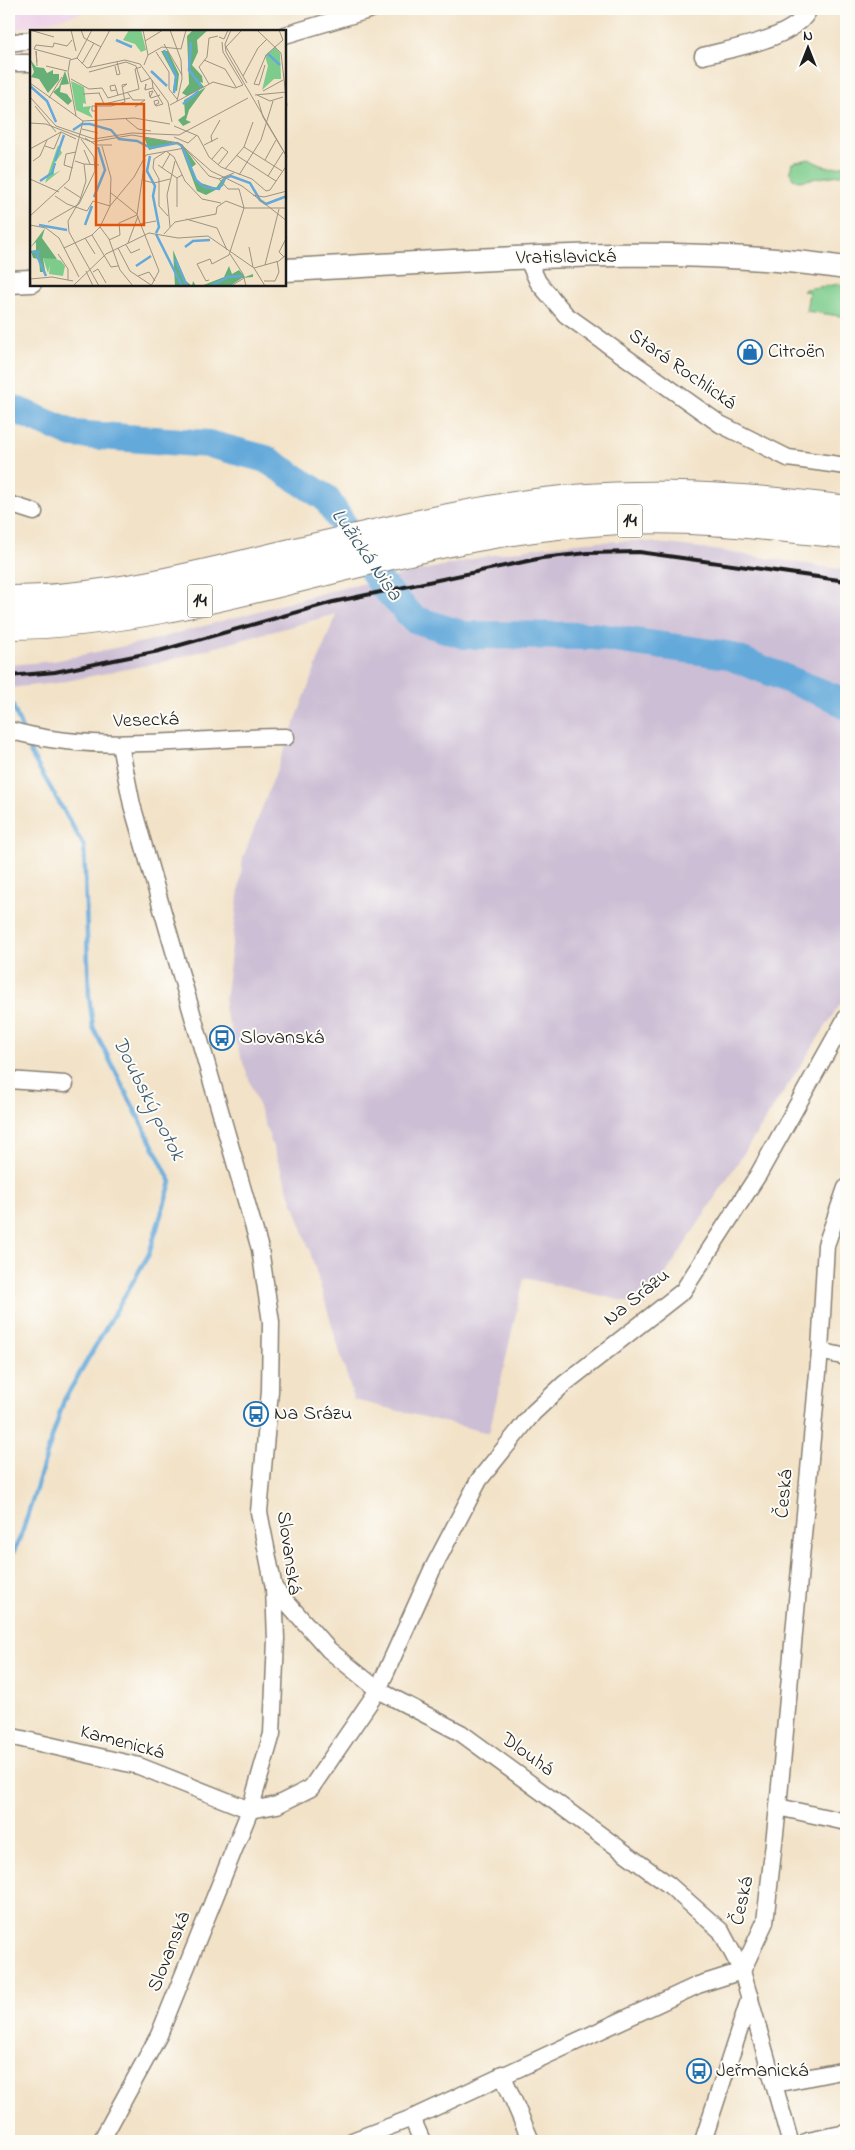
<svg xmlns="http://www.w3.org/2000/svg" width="855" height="2150" viewBox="0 0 855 2150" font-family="'Indie Flower',sans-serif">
	<rect width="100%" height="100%" fill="#fdfcf7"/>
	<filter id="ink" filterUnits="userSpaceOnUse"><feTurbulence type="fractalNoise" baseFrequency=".02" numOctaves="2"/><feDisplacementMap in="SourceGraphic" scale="10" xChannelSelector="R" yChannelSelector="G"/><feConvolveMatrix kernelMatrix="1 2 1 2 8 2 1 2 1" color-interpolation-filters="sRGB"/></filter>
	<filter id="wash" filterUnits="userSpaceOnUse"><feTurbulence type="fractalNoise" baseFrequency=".0096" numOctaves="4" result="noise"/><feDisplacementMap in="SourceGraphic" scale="20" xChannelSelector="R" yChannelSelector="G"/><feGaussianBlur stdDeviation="1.12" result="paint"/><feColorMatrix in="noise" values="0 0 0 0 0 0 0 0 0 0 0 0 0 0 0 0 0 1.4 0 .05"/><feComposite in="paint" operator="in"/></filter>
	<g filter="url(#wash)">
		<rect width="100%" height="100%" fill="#f2e2c7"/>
		<polygon fill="#eed0e8" points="9,9 99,9 13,30 9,28"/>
		<polygon fill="#ccbed4" points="639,541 694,547 846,570 846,995 645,1306 524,1278 489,1433 354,1400 310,1251 224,1009 243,858 336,614 162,662 57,683 9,688 9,665 54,661 157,639 330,591 487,556 540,547 587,542"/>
		<g fill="#7dcc8c" stroke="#4c7454">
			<path d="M809,159C822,166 832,171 846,164V174L799,181L793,179L790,171L792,163Z"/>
			<polygon points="839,284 846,285 846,317 806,311 809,292 803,291 805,289"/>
		</g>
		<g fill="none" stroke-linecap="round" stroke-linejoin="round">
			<g stroke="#64a9da" stroke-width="4.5">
				<polyline points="9,696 22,729"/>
				<polyline points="9,1561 21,1536 64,1400 149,1254 171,1182 93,1027 89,996 84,846 31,754 26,739"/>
			</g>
			<polyline stroke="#64a9da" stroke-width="28" points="9,407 73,434 209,444 266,459 326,498 383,586 414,619 464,635 593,636 727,655 835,698 846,706"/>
		</g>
	</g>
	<g filter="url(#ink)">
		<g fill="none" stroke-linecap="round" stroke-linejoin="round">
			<defs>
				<g id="street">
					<polyline points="285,35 372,9"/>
					<polyline points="9,43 31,40"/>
					<path d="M703,56C732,48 796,39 809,9"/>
					<polyline points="9,63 31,63"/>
					<polyline points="527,258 538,282 566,315 720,424 788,458 846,466"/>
					<polyline points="9,504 34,512"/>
					<path d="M9,730C99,756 194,737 286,737"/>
					<polyline points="9,1080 65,1084"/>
					<polyline points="820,1351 846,1357"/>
					<polyline points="274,1588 329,1650 378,1690 461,1733 669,1885 721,1931 742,1971 790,2141"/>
					<polyline points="9,1736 139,1766 250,1810"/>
					<polyline points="778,1807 846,1822"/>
					<polyline points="250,1810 277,1805 311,1788 378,1690 432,1570 479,1480 533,1413 564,1384 683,1291 758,1175 846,1018"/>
					<polyline points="742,1971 765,1922 778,1807 820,1351 826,1245 846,1188"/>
					<polyline points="502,2074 531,2141"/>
					<polyline points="775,2084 846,2070"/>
					<polyline points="101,2141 159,2035 250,1810 272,1734 276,1639 274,1588 259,1512 270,1391 271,1322 260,1249 132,805 120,745"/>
					<polyline points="352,2141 412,2118"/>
					<polyline points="422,2141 412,2118 698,1985 742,1971"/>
					<polyline points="703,2141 750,1997"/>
					<polyline points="808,2141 846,2133"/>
				</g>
				<g id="secondary">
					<path d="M285,270C471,262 661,241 846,268"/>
					<polyline points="9,282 31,281"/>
				</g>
				<g id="highway">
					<path d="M9,600C92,600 176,581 257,561C334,543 412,524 490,510C609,488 727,494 846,510"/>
					<path d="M9,625C175,624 331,561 494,534C565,522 639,516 710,521C756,524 801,530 846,534"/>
				</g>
			</defs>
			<use href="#street" stroke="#877f72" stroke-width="19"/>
			<use href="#secondary" stroke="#877f72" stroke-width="25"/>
			<use href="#highway" stroke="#877f72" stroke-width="30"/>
			<use href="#street" stroke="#fff" stroke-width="16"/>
			<use href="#secondary" stroke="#fff" stroke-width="22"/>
			<use href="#highway" stroke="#fff" stroke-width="28"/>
			<polyline stroke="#1c1c1c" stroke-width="4" points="9,676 55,672 159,651 333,602 542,558 587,553 639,552 846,581"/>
		</g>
	</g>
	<defs>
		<symbol id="shop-ring" viewBox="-11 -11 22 22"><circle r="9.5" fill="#fdfcf7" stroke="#1f6fb2" stroke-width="1.5"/><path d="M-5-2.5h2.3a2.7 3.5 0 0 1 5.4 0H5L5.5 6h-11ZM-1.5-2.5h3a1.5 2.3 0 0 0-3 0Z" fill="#1f6fb2"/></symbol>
		<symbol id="bus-ring" viewBox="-11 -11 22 22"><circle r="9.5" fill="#fdfcf7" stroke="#1f6fb2" stroke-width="1.5"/><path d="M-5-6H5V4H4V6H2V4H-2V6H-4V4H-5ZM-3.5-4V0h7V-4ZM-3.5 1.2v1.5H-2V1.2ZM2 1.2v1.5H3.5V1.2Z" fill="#1f6fb2"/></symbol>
	</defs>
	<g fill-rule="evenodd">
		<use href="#shop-ring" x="736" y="338" width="28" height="28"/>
		<use href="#bus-ring" x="208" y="1024" width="28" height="28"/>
		<use href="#bus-ring" x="242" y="1400" width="28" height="28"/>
		<use href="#bus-ring" x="685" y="2057" width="28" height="28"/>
	</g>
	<g text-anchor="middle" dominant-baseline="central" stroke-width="4" stroke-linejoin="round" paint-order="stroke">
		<g fill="#fdfcf7" stroke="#605f5e" stroke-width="1">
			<rect x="617.5" y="504.5" width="25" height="33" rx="4"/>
			<rect x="187.5" y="584.5" width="25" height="33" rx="4"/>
		</g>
		<g font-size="19" font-weight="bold" fill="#1c1c1c">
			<text x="630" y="521">14</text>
			<text x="200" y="601">14</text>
		</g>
		<g font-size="20" fill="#1c1c1c" stroke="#fdfcf7">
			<text transform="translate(566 258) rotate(-1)">Vratislavická</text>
			<text transform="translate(682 370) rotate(35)">Stará Rochlická</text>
			<text transform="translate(146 721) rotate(-2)">Vesecká</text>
			<text transform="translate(637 1298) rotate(-39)">Na Srázu</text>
			<text transform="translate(785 1494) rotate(-85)">Česká</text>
			<text transform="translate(288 1553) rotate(82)">Slovanská</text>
			<text transform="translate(122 1743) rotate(15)">Kamenická</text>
			<text transform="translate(527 1755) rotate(36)">Dlouhá</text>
			<text transform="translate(743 1901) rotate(-78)">Česká</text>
			<text transform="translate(170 1952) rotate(-68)">Slovanská</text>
		</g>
		<g font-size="20" fill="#1c1c1c" stroke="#fdfcf7" text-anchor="start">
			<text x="768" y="352">Citroën</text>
			<text x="240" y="1038">Slovanská</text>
			<text x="274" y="1414">Na Srázu</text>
			<text x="716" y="2071">Jeřmanická</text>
		</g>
		<g font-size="21" font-style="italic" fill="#3c5b71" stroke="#fdfcf7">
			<text transform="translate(366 555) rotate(55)">Lužická Nisa</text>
			<text transform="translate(148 1099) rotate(63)">Doubský potok</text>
		</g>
	</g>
	<g transform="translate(30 30)">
		<rect width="256" height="256" fill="#f2e2c7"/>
		<path d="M99,0H111L116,20L111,22L105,14L93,10ZM245,17L250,23L251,49H244L232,60L238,36L235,26ZM41,51L54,57L56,74L53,73V77L61,76L59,81L63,88L46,80ZM28,115L32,123L24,134V144L31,140L15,153ZM18,226L31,231L35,236L33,246L19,244L20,235L18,243L13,228Z" fill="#7dcc8c"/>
		<path d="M163,0H178L167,10L168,22L162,35L172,46L173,53L170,52L174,57L157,66L152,63L159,54L157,6ZM131,21H138L149,44L147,61L143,60L145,47ZM0,29L6,37L14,38L17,43L23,40V44H29V50L18,63L9,49L1,47L4,42ZM35,41L39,54L31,55L30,62L37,64L42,71L38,75L23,62L29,57ZM176,57L159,80L156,90L161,92L153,96L148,90L155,85L154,70ZM114,107L152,114L166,134L161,138L168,152L186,158L193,148L196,149L193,156L176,165L167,161L150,115L144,113L119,120ZM15,198L12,208L27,229L13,228L16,246L15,242H10L9,229L3,228L1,221L6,220V212L0,218ZM143,220L156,251L162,256L163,251L166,256H145ZM199,236L202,244L209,240L215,247L223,244V247L212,248L200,256H171L194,247Z" fill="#66b078"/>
		<path fill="none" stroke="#64a9da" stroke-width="2.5" d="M86,10L102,17M161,12L159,40L171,56M134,20L146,46L144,63M238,24L250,35M121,41L137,56M0,56L17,71L26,92M153,74L169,61M43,100L52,94H60L81,100L89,109L107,111L121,118L147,113L152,116L166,150L174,157L189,159L195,148L201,146L220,153L230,170L236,174L257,166M120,126L117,141L125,156L123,166L129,197L126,203M25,131L34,105M10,151L22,143L25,133M64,167L75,140L68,117M9,195L37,200M55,195L62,176M126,204L152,256M155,217L163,211L180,210M0,222H8L7,226L16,246M145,229L157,256M106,236L121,226M181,256L198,247L212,246"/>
		<path fill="none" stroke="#9c9383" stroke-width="1" d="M0,0L24,7M41,0L46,21M51,0L54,8L71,17M113,0L118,25L114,35M140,0L151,30L152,49L147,71M201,0L195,14L196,22L257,127M212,0L196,17L217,53M227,0L251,23L257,76M189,7L194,9L198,0M115,11L133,0M192,12L193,22L213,55L205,58M24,13L23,17L6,15L4,19L41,29M24,13L37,16L42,10M134,14L152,45M126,22L139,42V59L147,69M118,25L132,17L151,19L156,0M47,28L57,38L95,30L110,34L138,72L142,92M47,28L62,0M174,30L195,39L206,57M52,34L64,13M235,35L229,55L224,54L236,25L253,10L249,0M7,36L6,21L7,32M16,36L37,41M85,36L87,45L90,44L87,32M60,37L80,0M59,42L96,32L106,36L111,52L121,48M213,46L228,18L237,9M41,49L59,59L72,58L78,68L109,59L105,39L111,37M122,50L123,58L133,74L126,76L125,75L124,71L128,70L129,73L125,75M0,53L53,91M179,54L169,37L177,27L179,8L188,6M115,59L116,54L115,60L123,58M86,60L81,61L80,56L85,55L88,65M233,61L253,50M97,62L103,70H115L105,77M69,63L74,74L100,68M53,64L70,63M225,65L257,62M227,65L240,71L253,67M0,67L26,96L64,109L102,103L149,105L218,68M120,67L123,61L119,62L120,67L121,68L130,65M19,68L32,47M228,70L233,87L257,127M140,75L183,52L205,58M5,76L26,102M66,76V81H62V76H81L95,72L92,55L97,54L93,57M46,86L38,42L40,30L47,28M96,89L108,99L121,101M53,91L104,88L140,94M0,93L16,94L62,112L102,105L149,113L181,141L212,156L257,191M144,96L168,106L179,127L191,137L222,149L236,161L240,160L257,135M52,99L68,103M31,102L46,109M144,107L158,113L167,105M55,108L66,115H82M182,112L181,106L190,90M174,115L188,108M15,116L24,119L31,102M214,117L252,141M0,119L31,102M54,120L60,134M136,121L144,127L155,151L172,169L191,173M135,122L124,129L123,138L129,149V176L138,186M206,125L238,146M115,129L107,185L129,241L121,256M182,129L192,117L198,122L188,135M235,130L246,110M3,131L10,126L17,110M45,131L54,134L56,151L50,170L38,191L39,202L69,256M54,134L69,135M128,135L147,148L152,145M43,138L34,135L36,124L46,122M132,138L140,124M195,139L214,117L223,92M209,145L231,110L243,71M147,148V177M0,149L29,162M112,150L124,153L140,149M246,151L238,146L253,122M34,157L51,168M81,163L107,184M223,165L234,167L257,161M25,166L37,174L57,181L63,171L80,176M80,176L104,147L116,125L155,118L179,146L189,149L204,143M186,184L187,177L196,171L214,178H257M0,186L39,150L53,91M156,189L187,198L197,220M18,192L49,174L65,141L64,127L51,109M110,194L126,191M0,195L16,198L29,208L49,247M70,197L79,209L90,240L103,256M140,197L137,165L145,131M134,204L145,192L186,184M62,205L81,237L88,236M55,208L65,224M79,210L90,205L89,193L107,185M98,213L108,186M96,215L101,223L110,219M219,217L223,237M34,218L62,205L70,197L80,176L81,148L72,116M88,218L100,241L121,255M28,224L38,239V250M200,224L213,244L216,256M254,227L249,222L257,207M235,235L249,179M0,238L1,256M224,238L249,231L257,224M56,241L63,256M63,242L68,239L76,253M108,246L119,242L125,251M0,249L22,247L43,251M179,250L176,251L167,234L180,229L182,234L199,225L214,178L209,159H198L189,149M234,251H245L249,242L247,231M43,256L76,224L119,203L148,208L178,206L224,238L235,256M201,256L214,248"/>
		<path fill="#de560d" fill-opacity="0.15" stroke="#de560d" stroke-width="2.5" d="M66,74H114V195H66Z"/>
		<rect width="256" height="256" fill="none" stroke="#1c1c1c" stroke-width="2.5"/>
	</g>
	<rect width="855" height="2150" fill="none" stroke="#fdfcf7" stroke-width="30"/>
	<g transform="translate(808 48)" stroke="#fdfcf7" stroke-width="4" paint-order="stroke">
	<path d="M0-4L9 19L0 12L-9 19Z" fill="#1c1c1c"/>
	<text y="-8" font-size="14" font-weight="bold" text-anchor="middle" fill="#1c1c1c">N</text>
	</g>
</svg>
